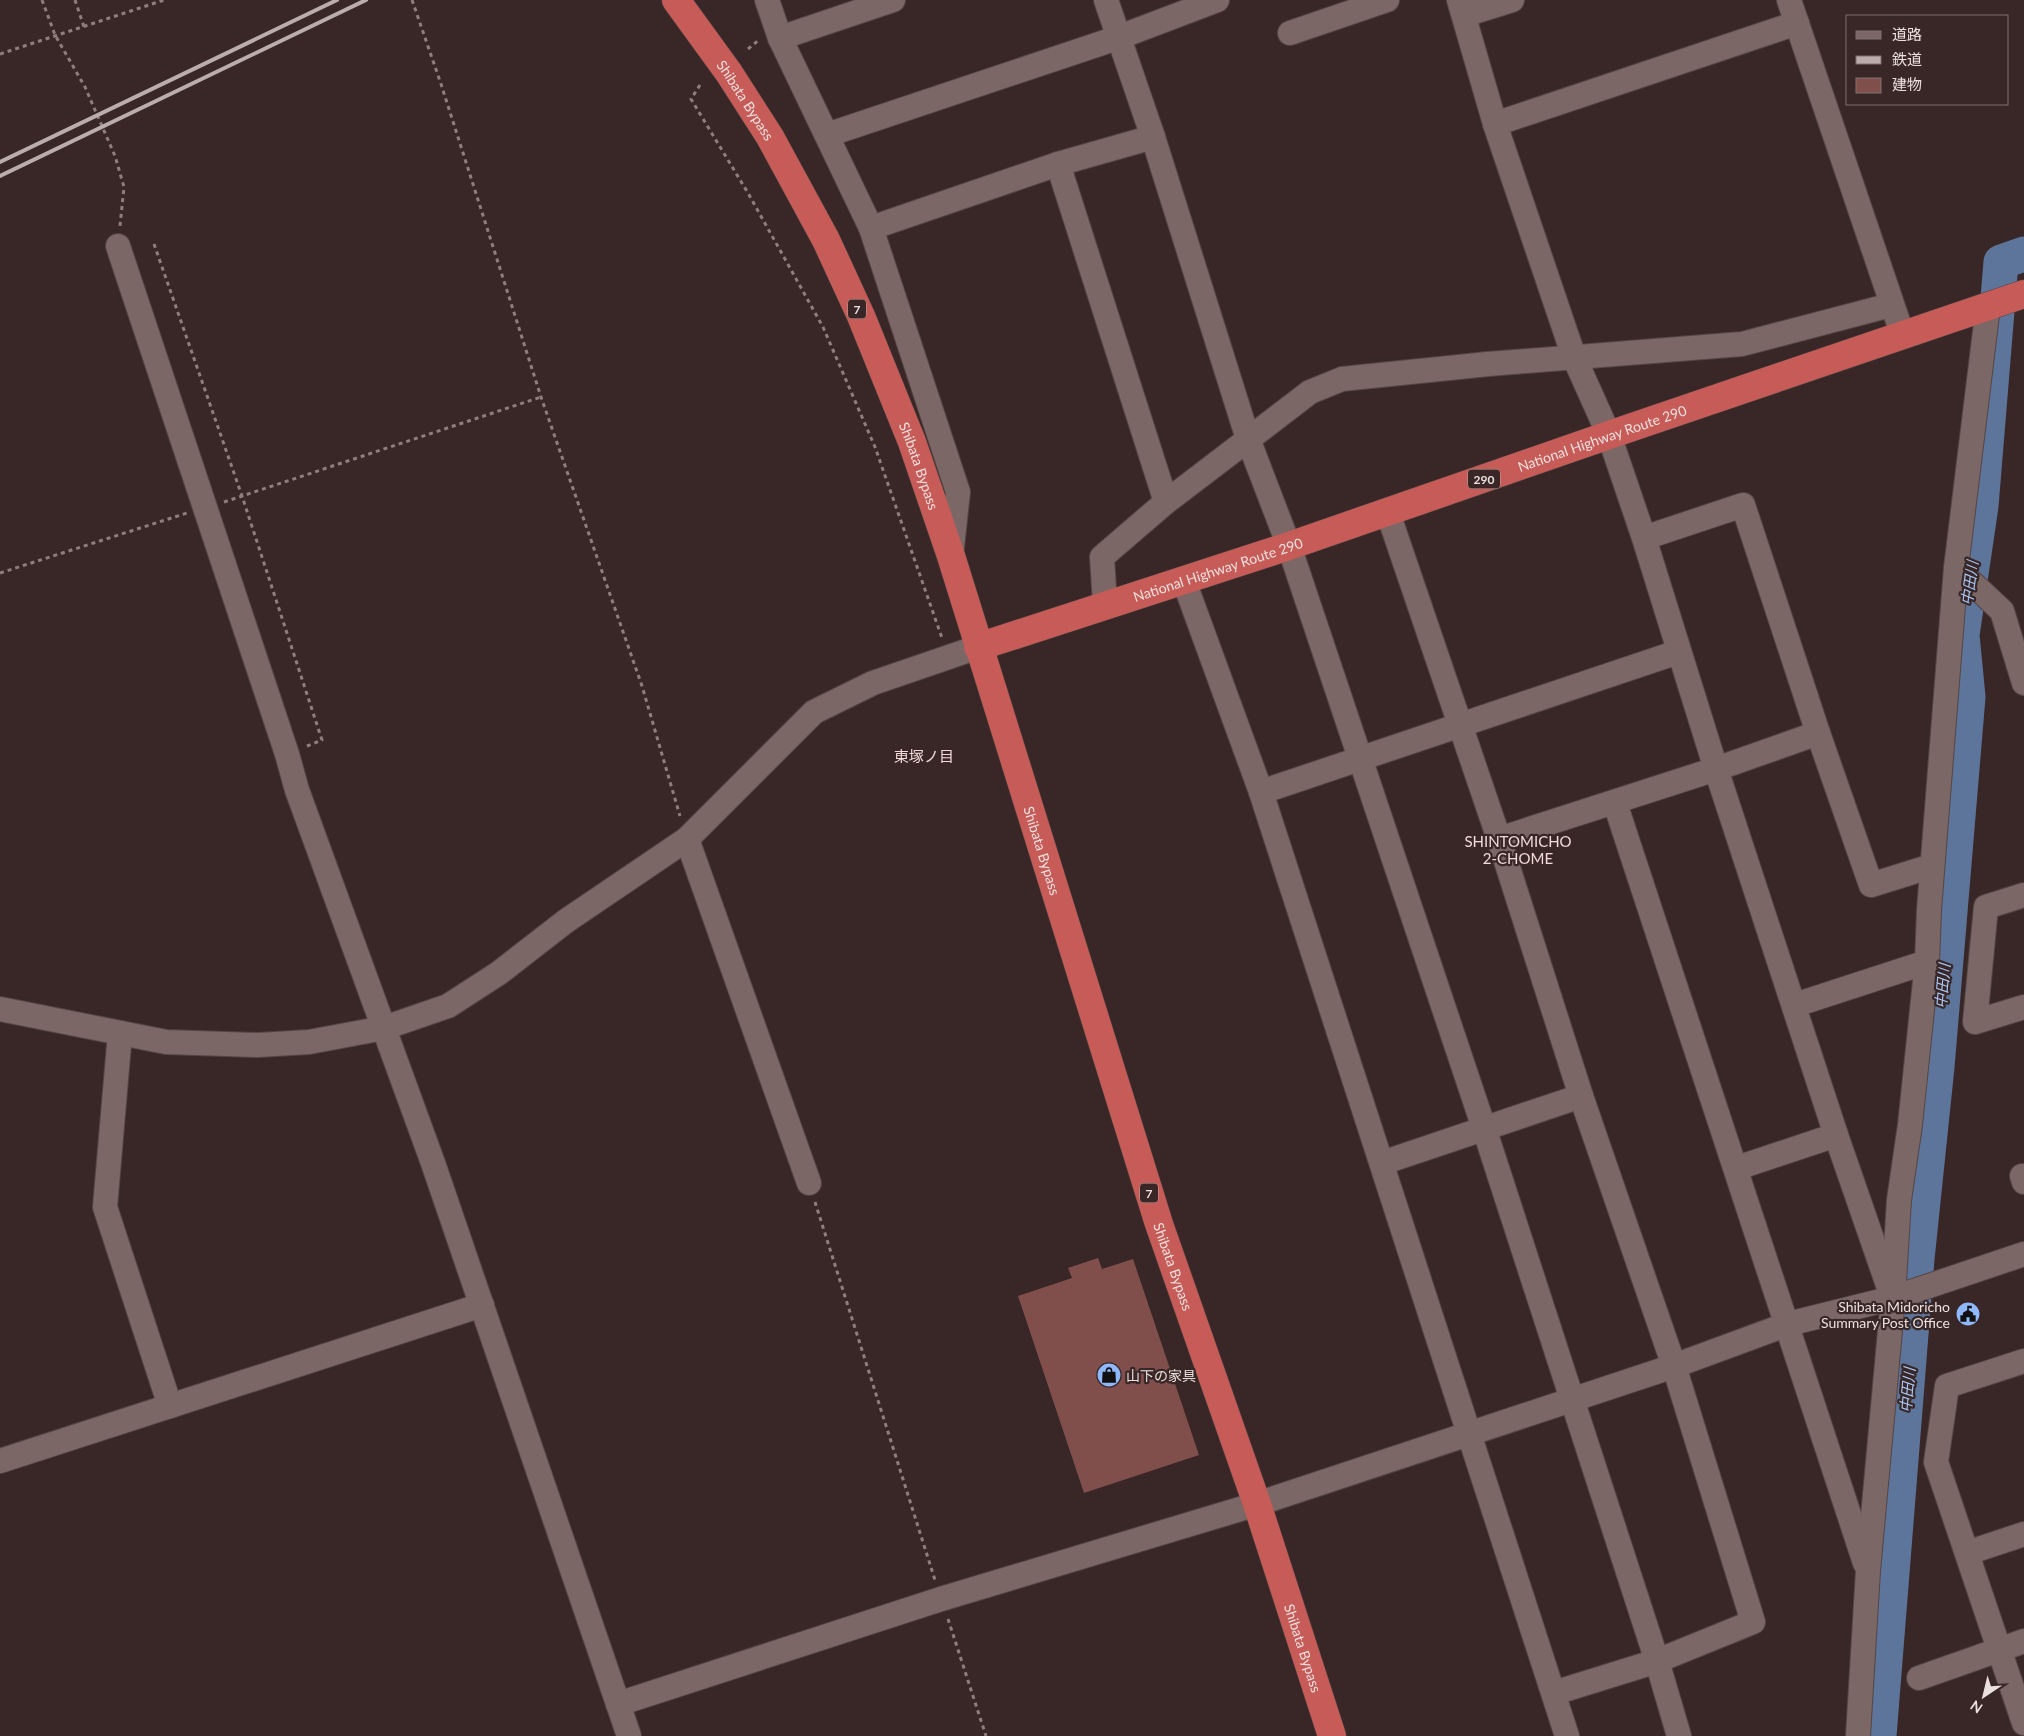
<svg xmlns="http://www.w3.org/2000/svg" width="2024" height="1736" viewBox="0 0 2024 1736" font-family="Lato,'Noto Sans JP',sans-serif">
	<rect width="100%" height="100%" fill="#382726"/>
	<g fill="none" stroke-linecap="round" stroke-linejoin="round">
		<polyline stroke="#5d749b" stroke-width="35" points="1879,1736 1917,1259 1937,1067 1968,697 1962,635 1981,506 2001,262 2024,254"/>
	</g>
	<polygon fill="#804f4c" points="1098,1258 1102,1269 1133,1259 1199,1455 1084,1493 1018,1296 1072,1278 1068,1268"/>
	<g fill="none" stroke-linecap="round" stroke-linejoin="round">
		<defs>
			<g id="minor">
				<polyline points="767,0 780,38 871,228 958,492 951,556"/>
				<polyline points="1106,0 1153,137 1248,439 1289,546 1484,1128 1657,1661 1679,1736"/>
				<polyline points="1459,0 1495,124 1574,357 1609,435 1644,538 1716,769 1836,1135 1889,1288"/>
				<polyline points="1789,0 1903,336"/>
				<polyline points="1464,15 1512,0"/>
				<polyline points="1290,33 1387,0"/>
				<polyline points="780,38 893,0"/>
				<polyline points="1495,124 1797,23"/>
				<polyline points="827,135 1117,38 1217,0"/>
				<polyline points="1058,164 1166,502"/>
				<polyline points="871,228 1058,164 1153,137"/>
				<polyline points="118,246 287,754 297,790 433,1163 629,1736"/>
				<polyline points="1388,513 1499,839 1581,1096 1674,1366 1753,1622 1657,1661 1554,1693"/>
				<polyline points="1644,538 1743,505 1818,733 1871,885 1932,866"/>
				<polyline points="1956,568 2002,611 2024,683"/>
				<polyline points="1184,581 1261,792 1567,1736"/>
				<polyline points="1105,604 1102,557 1166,502 1310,392 1342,379 1488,364 1742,344 1891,305"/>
				<polyline points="1261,792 1678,652"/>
				<polyline points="1615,803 1865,1563"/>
				<polyline points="687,839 809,1183"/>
				<polyline points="1499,839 1716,769 1818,733"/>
				<polyline points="2024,895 1986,907 1975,1022 2024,1007"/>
				<polyline points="1795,1005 1927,962"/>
				<polyline points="0,1009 166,1042 258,1045 309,1042 384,1028 448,1006 499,973 566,921 687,839 814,712 873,683 978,647"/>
				<polyline points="120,1033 105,1207 170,1406"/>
				<polyline points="1382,1163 1581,1096"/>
				<polyline points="1737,1168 1836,1135"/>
				<polyline points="2024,1176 2022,1176 2024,1182"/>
				<polyline points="2024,1361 1947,1386 1936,1462 2024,1723"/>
				<polyline points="0,1461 482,1305"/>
				<polyline points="1967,1553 2024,1534"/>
				<polyline points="1919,1678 2024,1641"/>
				<polyline points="618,1704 941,1599 1257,1504 1674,1366 1788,1324 1893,1298 2024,1254"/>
				<polyline points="1858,1736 1868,1571 1893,1298 1899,1200 1910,1125 1927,962 1929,910 1956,568 1988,307"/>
			</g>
			<g id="highway">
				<path id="s1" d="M676,0L729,73L770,137L826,240L861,316L912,442L951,556L1159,1224L1257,1504L1332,1736"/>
				<path id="s2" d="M978,647L1289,546L1609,435L2024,294"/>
			</g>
		</defs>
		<use href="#minor" stroke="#544645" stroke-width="26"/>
		<use href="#highway" stroke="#544645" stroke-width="29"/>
		<g stroke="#8e7f7e" stroke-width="3" stroke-dasharray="4 4" stroke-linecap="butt">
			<polyline points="42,0 55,35 85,87 115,156 124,187 120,226"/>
			<polyline points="75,0 84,27"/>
			<polyline points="412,0 441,84 541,397 642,686 680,816"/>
			<polyline points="748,49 760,39"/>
			<polyline points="0,54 164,0"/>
			<polyline points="700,85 691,99 748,193 823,327 875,447 942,638"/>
			<polyline points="154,244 242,496 322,740 307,746"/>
			<polyline points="224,502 541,397"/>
			<polyline points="0,573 187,513"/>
			<polyline points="815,1202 935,1580"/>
			<polyline points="948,1619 986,1736"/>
		</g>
		<use href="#minor" stroke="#7b6765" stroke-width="24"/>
		<use href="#highway" stroke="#c65b57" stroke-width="28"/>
		<g stroke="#baadac" stroke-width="4">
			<polyline points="0,162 337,0"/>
			<polyline points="0,176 366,0"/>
		</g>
	</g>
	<defs>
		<symbol id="civic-disc" viewBox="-11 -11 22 22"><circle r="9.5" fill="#8fb8fd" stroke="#382726"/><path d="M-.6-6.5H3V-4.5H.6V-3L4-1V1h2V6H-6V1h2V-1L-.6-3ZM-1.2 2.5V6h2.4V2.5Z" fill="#111"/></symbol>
		<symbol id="shop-disc" viewBox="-11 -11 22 22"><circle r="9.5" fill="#8fb8fd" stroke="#382726"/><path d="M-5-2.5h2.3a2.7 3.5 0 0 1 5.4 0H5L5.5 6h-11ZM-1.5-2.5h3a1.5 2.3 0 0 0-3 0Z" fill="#111"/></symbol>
	</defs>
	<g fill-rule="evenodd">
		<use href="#civic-disc" x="1954" y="1300" width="28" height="28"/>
		<use href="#shop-disc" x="1095" y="1361" width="28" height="28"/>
	</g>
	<g text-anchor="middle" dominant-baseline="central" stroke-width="4.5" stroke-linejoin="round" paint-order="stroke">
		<g fill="#382726" stroke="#b6a8a8" stroke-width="1">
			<rect x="848" y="299.5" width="18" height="19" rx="4"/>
			<rect x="1468" y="469.5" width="32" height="19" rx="4"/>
			<rect x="1140" y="1183.5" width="18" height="19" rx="4"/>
		</g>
		<g font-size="12" font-weight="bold" fill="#ece0df">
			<text x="857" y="309">7</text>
			<text x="1484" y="479">290</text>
			<text x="1149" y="1193">7</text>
		</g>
		<g font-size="14" fill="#ece0df" stroke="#382726">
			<text stroke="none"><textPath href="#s1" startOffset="122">Shibata Bypass</textPath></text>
			<text stroke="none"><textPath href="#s2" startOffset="658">National Highway Route 290</textPath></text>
			<text stroke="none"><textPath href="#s1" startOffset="528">Shibata Bypass</textPath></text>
			<text stroke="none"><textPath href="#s2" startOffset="252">National Highway Route 290</textPath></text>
			<text stroke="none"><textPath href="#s1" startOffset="932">Shibata Bypass</textPath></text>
			<text stroke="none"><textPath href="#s1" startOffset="1368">Shibata Bypass</textPath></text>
			<text stroke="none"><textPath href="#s1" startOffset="1771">Shibata Bypass</textPath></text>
		</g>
		<g font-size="14" fill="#ece0df" stroke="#382726" text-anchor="end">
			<text x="1950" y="1306">Shibata Midoricho<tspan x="1950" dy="16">Summary Post Office</tspan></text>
			<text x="1126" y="1375" text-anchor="start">山下の家具</text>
		</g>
		<g font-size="15" font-style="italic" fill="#a9c7f8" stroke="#382726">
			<text transform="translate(1969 583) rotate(-82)">中田川</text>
			<text transform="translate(1942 986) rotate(-85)">中田川</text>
			<text transform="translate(1907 1390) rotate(-85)">中田川</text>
		</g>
		<g font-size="15" fill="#f1dad8" stroke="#382726">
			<text x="924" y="756">東塚ノ目</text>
			<text x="1518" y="841">SHINTOMICHO<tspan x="1518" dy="17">2-CHOME</tspan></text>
		</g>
	</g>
	<rect x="1846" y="15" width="162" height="90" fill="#382726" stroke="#807170"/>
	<rect x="1856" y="31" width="25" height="8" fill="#7b6765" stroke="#807170"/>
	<text x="1892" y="40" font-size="15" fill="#ece0df">道路</text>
	<rect x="1856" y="56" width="25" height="8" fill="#baadac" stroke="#807170"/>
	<text x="1892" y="65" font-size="15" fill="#ece0df">鉄道</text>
	<rect x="1856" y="78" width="25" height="15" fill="#804f4c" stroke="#807170"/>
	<text x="1892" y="90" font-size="15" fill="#ece0df">建物</text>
	<g transform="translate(1984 1696) rotate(215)" stroke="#382726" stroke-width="4" paint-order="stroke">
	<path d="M0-4L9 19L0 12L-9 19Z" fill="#ece0df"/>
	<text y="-8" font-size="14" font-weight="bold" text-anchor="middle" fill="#ece0df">N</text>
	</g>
</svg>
